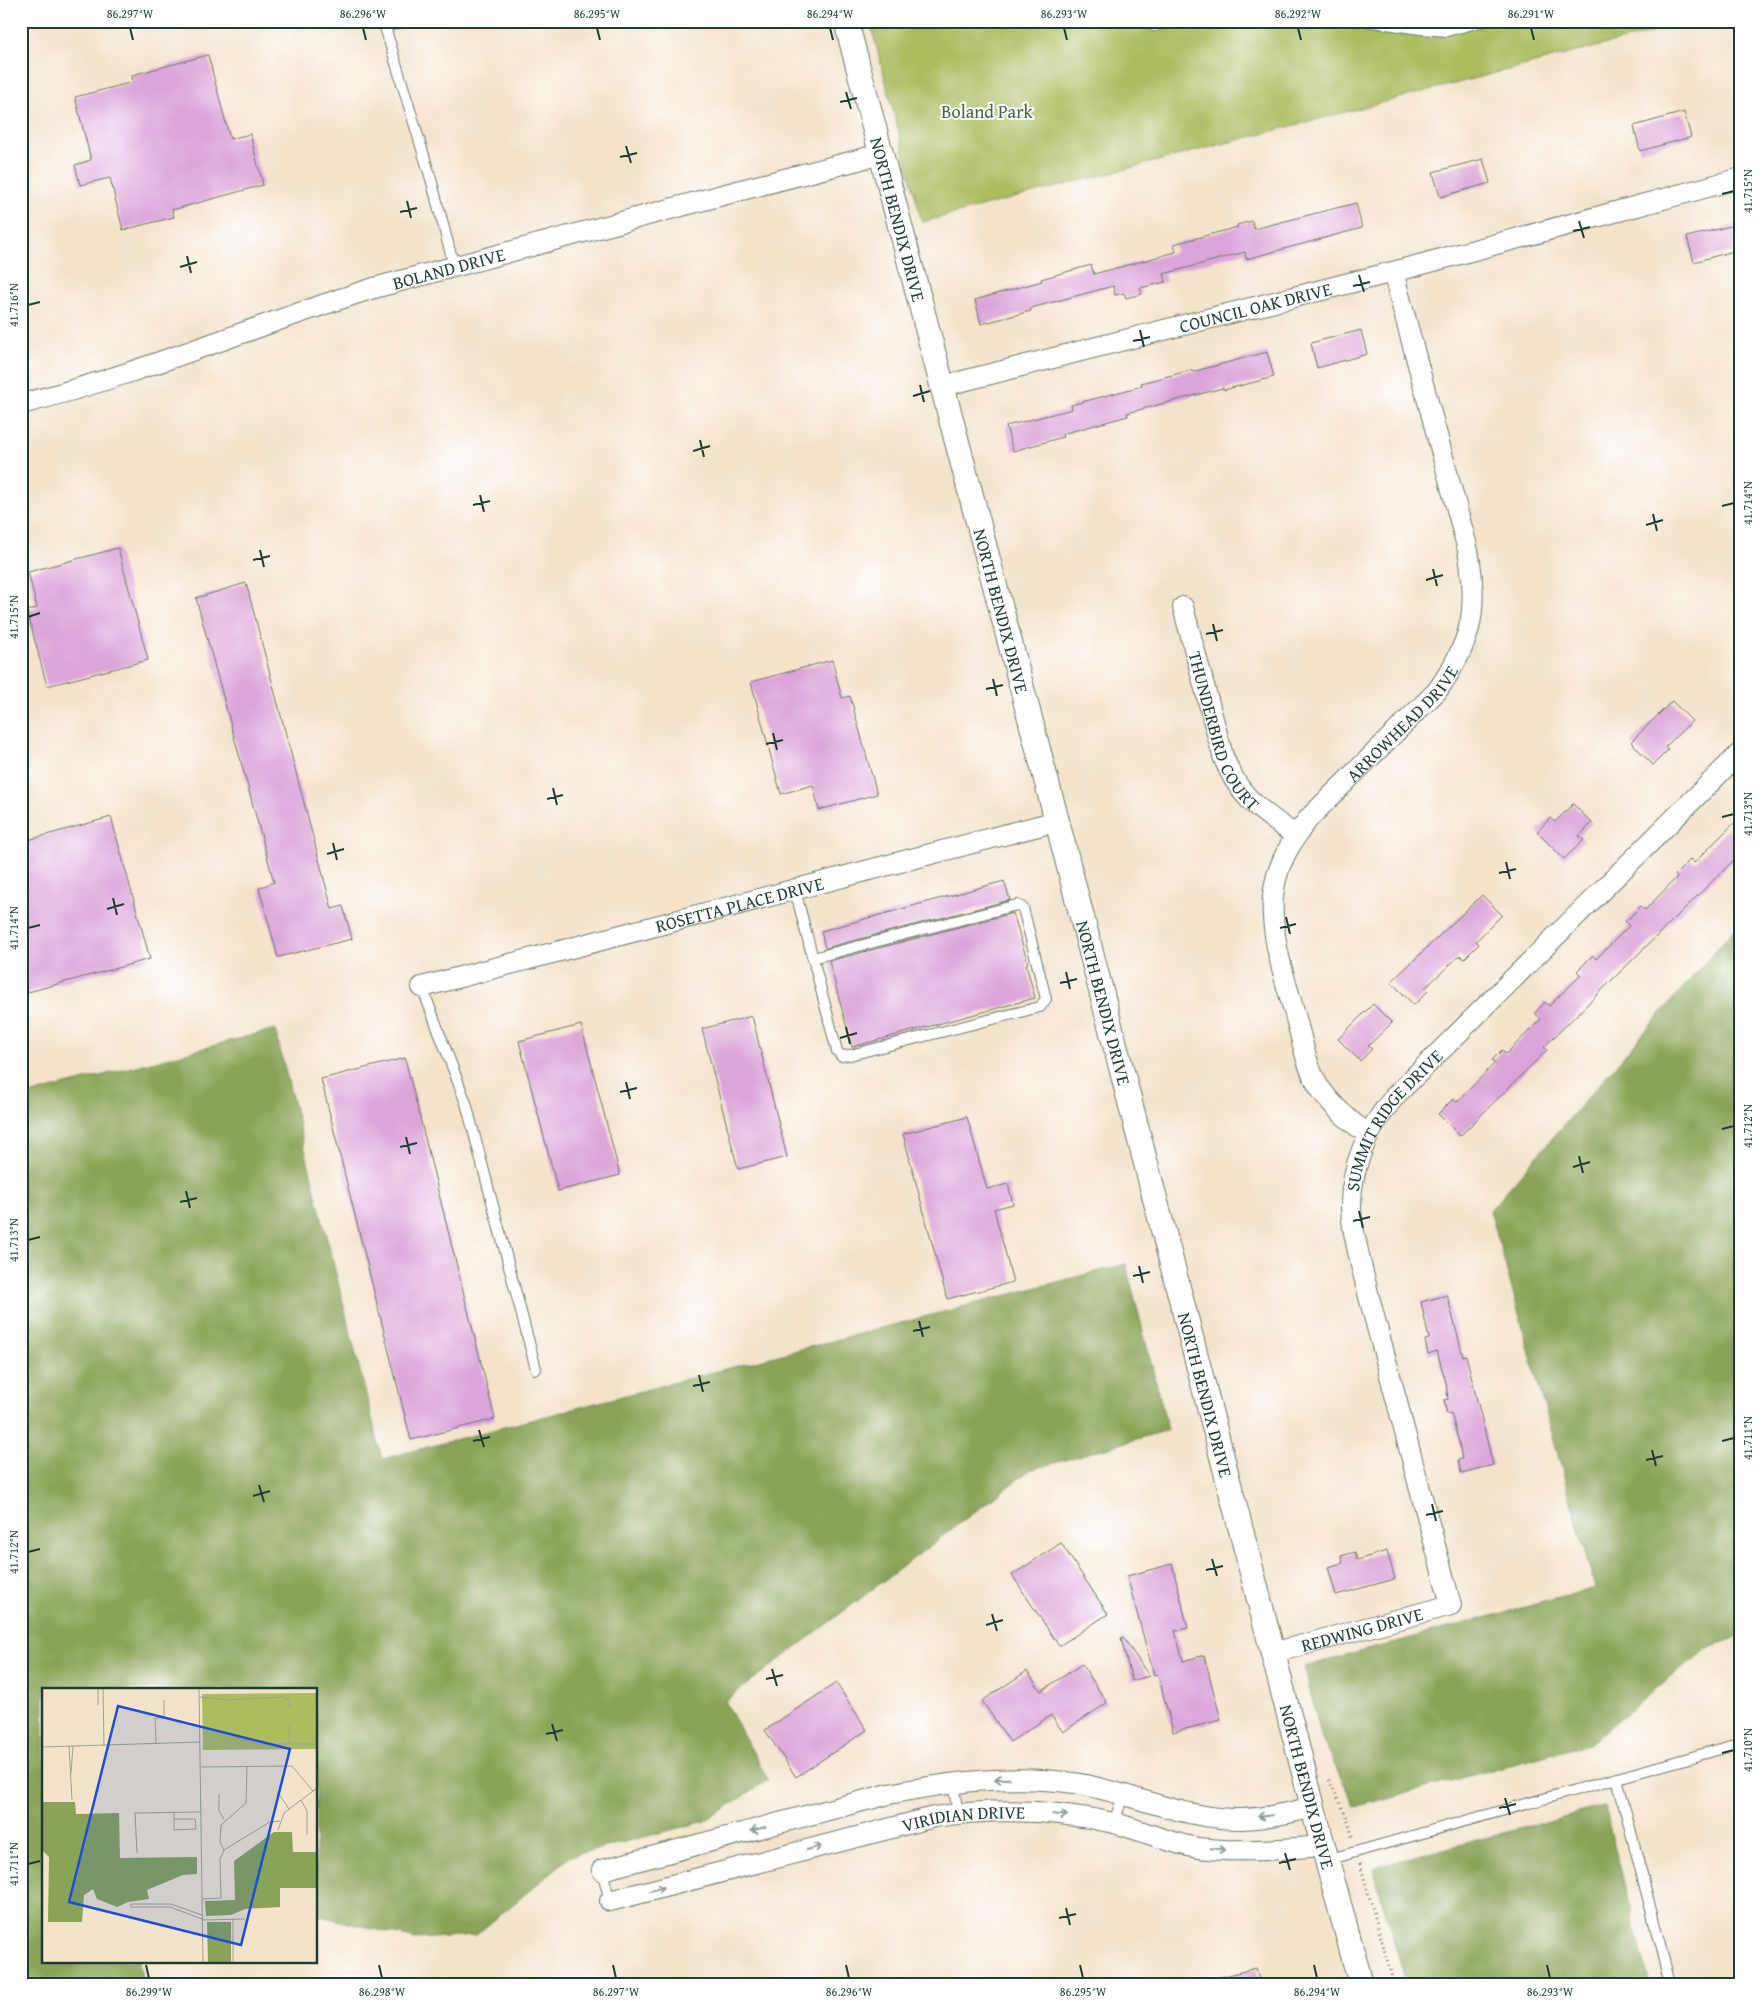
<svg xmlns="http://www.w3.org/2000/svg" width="1762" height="2005" viewBox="0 0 1762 2005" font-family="'Gentium Book Plus',serif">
	<rect width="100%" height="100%" fill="#fff"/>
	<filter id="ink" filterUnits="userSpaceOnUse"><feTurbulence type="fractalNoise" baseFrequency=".02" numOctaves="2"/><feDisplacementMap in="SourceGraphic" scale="10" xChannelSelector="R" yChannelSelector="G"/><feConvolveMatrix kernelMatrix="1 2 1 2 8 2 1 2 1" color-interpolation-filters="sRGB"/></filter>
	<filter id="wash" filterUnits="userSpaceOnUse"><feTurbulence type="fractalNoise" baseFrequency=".0096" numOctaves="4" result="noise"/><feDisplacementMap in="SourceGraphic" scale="20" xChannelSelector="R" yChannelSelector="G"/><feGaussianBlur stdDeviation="1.12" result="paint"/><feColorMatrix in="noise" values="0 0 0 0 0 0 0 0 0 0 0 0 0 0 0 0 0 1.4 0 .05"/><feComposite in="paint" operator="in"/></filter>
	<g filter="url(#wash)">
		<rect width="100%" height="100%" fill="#f4e3ca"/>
		<polygon fill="#acbd60" stroke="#667d4a" points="870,21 1696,21 922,222"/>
		<g fill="#89a456" stroke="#547045">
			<polygon points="1741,921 1741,1636 1709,1647 1588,1744 1355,1807 1322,1739 1304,1667 1595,1588 1490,1210"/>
			<polygon points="275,1029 382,1459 1126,1264 1168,1430 1030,1470 725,1701 768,1780 705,1821 571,1856 476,1935 416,1939 316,1915 316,1689 44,1689 44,1961 139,1961 143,1984 21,1984 21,1097"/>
			<polygon points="1604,1806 1650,1984 1406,1984 1373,1868"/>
		</g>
		<g id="blocks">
			<g fill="#dca5da">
				<polygon points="208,55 230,139 250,134 263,185 172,210 174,217 123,230 110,178 80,185 75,165 91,160 75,97 133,82 132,75"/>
				<polygon points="1684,112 1691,137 1640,151 1634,126"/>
				<polygon points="1483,159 1490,183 1440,197 1433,172"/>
				<polygon points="1356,203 1362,228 1246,259 1245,252 1164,274 1166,282 1140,288 1142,294 1126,298 1124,293 1115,295 1113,286 1031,308 1031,311 981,324 975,300 1042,281 1041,279 1091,265 1094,274 1176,252 1174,244 1238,227 1237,225 1252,221 1254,229"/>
				<polygon points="1738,224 1741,235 1741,249 1694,262 1687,237"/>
				<polygon points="1361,330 1367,354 1317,368 1311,343"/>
				<polygon points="1267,352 1274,377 1224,390 1223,388 1127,413 1128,416 1062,434 1063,437 1013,451 1006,426 1072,409 1071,405 1142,386 1141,383 1192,370 1192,372"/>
				<polygon points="118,548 148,660 47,686 27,611 37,608 28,572"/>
				<polygon points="246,583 332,909 343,906 352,939 278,957 259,888 274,882 196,598"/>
				<polygon points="832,660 842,698 850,696 877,794 819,810 813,785 781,794 751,682"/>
				<polygon points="1672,701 1692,721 1665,747 1668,750 1653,765 1631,742"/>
				<polygon points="1573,804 1592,823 1579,836 1584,840 1564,859 1537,832 1550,818 1555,822"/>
				<polygon points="1741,816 1741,853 1544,1047 1547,1050 1460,1136 1438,1114 1453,1099 1457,1102 1495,1063 1492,1060 1502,1050 1506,1054 1541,1019 1535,1013 1545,1002 1549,1006 1581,975 1577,971 1593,955 1596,959 1629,926 1625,922 1641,906 1645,910 1677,877 1675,875 1691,859 1694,863"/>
				<polygon points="111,817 150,959 21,994 21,842"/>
				<polygon points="1004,881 1010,900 825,948 821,931"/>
				<polygon points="1482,895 1502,915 1476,941 1479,944 1464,959 1460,955 1425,988 1428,991 1414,1005 1391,982"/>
				<polygon points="1013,913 1028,963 1026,964 1035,998 852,1047 829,961"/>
				<polygon points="1373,1004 1392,1023 1368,1046 1372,1049 1360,1061 1338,1039"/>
				<polygon points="752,1016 787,1157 738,1169 702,1029"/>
				<polygon points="581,1025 620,1175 558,1191 519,1041"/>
				<polygon points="405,1058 495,1419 411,1440 321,1079"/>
				<polygon points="967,1117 987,1189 1008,1184 1013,1204 994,1209 1013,1282 947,1299 903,1134"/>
				<polygon points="1447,1295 1463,1356 1466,1355 1493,1465 1461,1473 1458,1460 1462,1459 1459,1443 1451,1413 1447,1414 1444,1400 1448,1399 1446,1383 1437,1351 1428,1354 1425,1340 1429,1339 1421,1302"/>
				<polygon points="1061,1543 1108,1614 1059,1646 1012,1575"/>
				<polygon points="1387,1551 1395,1579 1336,1595 1328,1567 1343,1563 1341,1556 1355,1552 1357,1560"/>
				<polygon points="1172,1564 1188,1628 1175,1631 1183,1661 1204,1655 1221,1720 1173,1732 1158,1674 1154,1675 1127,1576"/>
				<polygon points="1123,1637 1149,1676 1132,1681 1121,1638"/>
				<polygon points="1082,1664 1107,1703 1063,1732 1051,1715 1010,1742 982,1701 1027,1671 1041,1691"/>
				<polygon points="836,1683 867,1730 796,1777 765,1730"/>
				<polygon points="1256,1968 1260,1984 1214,1984 1213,1979"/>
			</g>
		</g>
	</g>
	<g filter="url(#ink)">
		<use href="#blocks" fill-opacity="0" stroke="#6a7768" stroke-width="1"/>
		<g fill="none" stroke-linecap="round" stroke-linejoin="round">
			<defs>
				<g id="service">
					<polyline points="406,21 385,27 431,179 454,266"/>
					<polyline points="1366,21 1420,29 1447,31 1484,21"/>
					<polyline points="1154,26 1176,21"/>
					<polyline points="795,890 837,1051 841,1056 850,1055 1040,1007 1046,999 1023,908 1017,905 813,958"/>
					<polyline points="422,987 466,1103 536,1369"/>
					<polyline points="1617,1778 1670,1984"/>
					<polyline points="953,1784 958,1813"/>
					<polyline points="1114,1823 1123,1795"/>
					<polyline points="1327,1860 1731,1746"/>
					<polyline points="602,1870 610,1901"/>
				</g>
				<g id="minor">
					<path id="s1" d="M943,386L1393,272L1741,178"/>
					<path id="s2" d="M21,404C141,374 256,325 374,288L730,193L881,154"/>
					<path id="s3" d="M1183,607L1223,756C1239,798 1260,810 1295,835"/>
					<path id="s4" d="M422,987L1057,821"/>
					<path id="s5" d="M1368,1134C1349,1121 1332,1106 1319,1087C1307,1068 1303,1044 1297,1022C1286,981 1270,939 1273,896C1276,866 1291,841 1309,818L1437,691C1472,642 1479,610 1468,550L1393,272"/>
					<path id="s6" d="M1273,1653L1451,1605C1428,1520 1405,1434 1383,1349C1375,1321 1368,1293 1361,1265C1357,1245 1351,1226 1351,1206C1351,1164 1369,1127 1395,1096L1741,752"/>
					<path d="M602,1870L889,1794C950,1782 1012,1774 1074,1783C1130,1792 1184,1820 1242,1819C1266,1818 1290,1813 1313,1807"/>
					<path id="s7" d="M610,1901L934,1817C993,1808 1056,1810 1114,1823C1142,1830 1171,1844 1198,1848C1240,1853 1281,1849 1323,1846"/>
				</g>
				<g id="tertiary">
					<path id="s8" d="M846,21L1057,821L1323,1846L1361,1984"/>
				</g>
			</defs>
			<use href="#service" stroke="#6a7768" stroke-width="12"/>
			<use href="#minor" stroke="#6a7768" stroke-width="22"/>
			<use href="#tertiary" stroke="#6a7768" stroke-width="26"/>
			<g stroke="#6a7768" stroke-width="3" stroke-dasharray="1 4" stroke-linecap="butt">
				<polyline points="1329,1780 1347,1818 1353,1839"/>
				<polyline points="1360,1864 1394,1984"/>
			</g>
			<use href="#service" stroke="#fff" stroke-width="10"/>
			<use href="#minor" stroke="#fff" stroke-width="20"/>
			<use href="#tertiary" stroke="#fff" stroke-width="24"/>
		</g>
		<defs><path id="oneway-shaft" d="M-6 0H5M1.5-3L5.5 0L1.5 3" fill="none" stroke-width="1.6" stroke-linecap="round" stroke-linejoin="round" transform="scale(1.25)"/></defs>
		<g stroke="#8f9e9a">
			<use href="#oneway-shaft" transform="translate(1002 1779) rotate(179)"/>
			<use href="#oneway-shaft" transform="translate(1060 1815) rotate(5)"/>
			<use href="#oneway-shaft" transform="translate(1265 1816) rotate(174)"/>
			<use href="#oneway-shaft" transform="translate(758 1829) rotate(165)"/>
			<use href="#oneway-shaft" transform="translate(814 1848) rotate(-15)"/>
			<use href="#oneway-shaft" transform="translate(1218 1849) rotate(5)"/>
			<use href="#oneway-shaft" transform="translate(657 1889) rotate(-15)"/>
		</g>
	</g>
	<path fill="none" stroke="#1f3d34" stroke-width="2" d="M130,28L133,40M363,28L366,40M597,28L600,40M830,28L833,40M1064,28L1067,40M1298,28L1301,40M1531,28L1534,40M846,92L851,109M840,102L857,98M626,146L631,163M620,157L637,153M1722,194L1734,191M407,201L411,218M400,212L417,208M1579,221L1584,238M1573,231L1590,227M187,256L191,273M180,267L197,262M1359,275L1364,292M1353,286L1370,282M28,305L40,302M1140,330L1144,347M1133,341L1150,337M920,385L924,402M913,396L930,391M700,440L704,457M693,451L710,446M480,495L484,512M473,505L490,501M1722,506L1734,503M1653,514L1657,531M1646,525L1663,520M260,550L264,567M253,560L270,556M1433,569L1437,586M1426,580L1443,575M28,617L40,613M1213,624L1217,641M1206,634L1223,630M993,679L997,696M986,689L1003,685M773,733L777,750M766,744L783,740M553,788L557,805M547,799L563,795M1722,817L1734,814M333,843L337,860M327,854L344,849M1506,862L1510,879M1499,873L1516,869M113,898L117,915M107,909L124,904M1286,917L1290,934M28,928L40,925M1280,928L1296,924M1066,972L1070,989M1060,983L1077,979M846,1027L850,1044M840,1038L857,1033M626,1082L630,1099M620,1092L637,1088M1722,1129L1734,1126M406,1137L410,1154M400,1147L417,1143M1579,1156L1583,1173M1573,1167L1590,1162M186,1191L190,1208M180,1202L197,1198M1359,1211L1363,1228M1353,1221L1370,1217M28,1240L40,1237M1139,1266L1143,1283M1133,1276L1150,1272M919,1321L923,1337M913,1331L930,1327M699,1375L703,1392M693,1386L710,1382M479,1430L484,1447M473,1441L490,1437M1722,1441L1734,1438M1652,1450L1656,1466M1646,1460L1663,1456M259,1485L264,1502M253,1496L270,1491M1432,1504L1436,1521M1426,1515L1443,1511M28,1552L40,1549M1212,1559L1217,1576M1206,1570L1223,1566M992,1614L997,1631M986,1625L1003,1620M772,1669L777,1686M766,1679L783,1675M552,1724L557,1741M546,1734L563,1730M1722,1753L1734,1750M1505,1798L1510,1815M1499,1808L1516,1804M1285,1853L1290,1870M1279,1863L1296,1859M28,1864L40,1861M1066,1908L1070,1925M1059,1918L1076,1914M146,1965L149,1978M379,1965L382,1978M613,1965L616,1978M846,1965L849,1978M1080,1965L1083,1978M1314,1965L1317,1978M1547,1965L1550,1978"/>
	<g text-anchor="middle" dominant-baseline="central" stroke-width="4" stroke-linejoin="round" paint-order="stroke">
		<g font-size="18" fill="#496341" stroke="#fff">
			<text x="987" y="111">Boland Park</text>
		</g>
		<g font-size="18" fill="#1f3d34" stroke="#fff">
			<text stroke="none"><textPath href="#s8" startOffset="205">NORTH BENDIX DRIVE</textPath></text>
			<text stroke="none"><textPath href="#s2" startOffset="449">BOLAND DRIVE</textPath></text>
			<text stroke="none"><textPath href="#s1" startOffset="322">COUNCIL OAK DRIVE</textPath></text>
			<text stroke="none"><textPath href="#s8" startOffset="610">NORTH BENDIX DRIVE</textPath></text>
			<text stroke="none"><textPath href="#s5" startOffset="486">ARROWHEAD DRIVE</textPath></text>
			<text stroke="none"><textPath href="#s3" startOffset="131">THUNDERBIRD COURT</textPath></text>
			<text stroke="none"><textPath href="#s4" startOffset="328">ROSETTA PLACE DRIVE</textPath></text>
			<text stroke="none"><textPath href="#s8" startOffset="1015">NORTH BENDIX DRIVE</textPath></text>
			<text stroke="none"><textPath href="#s6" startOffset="695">SUMMIT RIDGE DRIVE</textPath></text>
			<text stroke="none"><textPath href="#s8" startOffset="1420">NORTH BENDIX DRIVE</textPath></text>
			<text stroke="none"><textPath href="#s6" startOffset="92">REDWING DRIVE</textPath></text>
			<text stroke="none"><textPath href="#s8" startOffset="1825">NORTH BENDIX DRIVE</textPath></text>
			<text stroke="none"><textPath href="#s7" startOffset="364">VIRIDIAN DRIVE</textPath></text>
		</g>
	</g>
	<g transform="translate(42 1688)">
		<rect width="275" height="275" fill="#f4e3ca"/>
		<path d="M275,5V61L161,62L160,6Z" fill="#acbd60"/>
		<path d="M0,114H33L34,126L77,125L78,170L155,169V186L141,187L105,202L107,211L86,214L75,219L55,211L51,201L42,207L40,234H6L7,169L0,162ZM232,144H250L251,164H275V200H238V219L203,221L189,227L164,228L163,213L193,212L192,173ZM165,234H189V275H166Z" fill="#89a456"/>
		<path fill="none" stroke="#9fa18e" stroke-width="1" d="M56,0V17M61,0L62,58M157,0L161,275M158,9L185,12L241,9L247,11L248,19M247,37V56M188,48L217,56H275M114,55L113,30H122V12M27,58L30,112M0,59L158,54M159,79L250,78L271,103M29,85L31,58M177,106V123L182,131M237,106L247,121M259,112L265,123V147M132,124V142L154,141L153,131H132M236,142L242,125L275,100M182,162L178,154L179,137L204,115L205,78M95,165L93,125L159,124M160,211L179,210L178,171L182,162L228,134L238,133M160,227L129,216H89V219H128L160,231M191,231V275M160,232L203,231"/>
		<path fill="#1d4ed8" fill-opacity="0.15" stroke="#1d4ed8" stroke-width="2.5" d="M76,18L248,61L199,257L27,214Z"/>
		<rect width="275" height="275" fill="none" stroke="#1f3d34" stroke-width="2.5"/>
	</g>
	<rect width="1762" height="2005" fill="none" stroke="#fff" stroke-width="55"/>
	<rect x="28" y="28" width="1706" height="1950" fill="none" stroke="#1f3d34" stroke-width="2"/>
	<g font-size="12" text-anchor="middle" fill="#1f3d34">
		<text x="130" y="18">86.297°W</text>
		<text x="363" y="18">86.296°W</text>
		<text x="597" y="18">86.295°W</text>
		<text x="830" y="18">86.294°W</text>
		<text x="1064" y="18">86.293°W</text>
		<text x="1298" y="18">86.292°W</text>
		<text x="1531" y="18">86.291°W</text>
		<text transform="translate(1748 191) rotate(-90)" y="4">41.715°N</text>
		<text transform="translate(14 305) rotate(-90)" y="4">41.716°N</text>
		<text transform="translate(1748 503) rotate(-90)" y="4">41.714°N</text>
		<text transform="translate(14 617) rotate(-90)" y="4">41.715°N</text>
		<text transform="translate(1748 814) rotate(-90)" y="4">41.713°N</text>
		<text transform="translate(14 928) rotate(-90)" y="4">41.714°N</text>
		<text transform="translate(1748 1126) rotate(-90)" y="4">41.712°N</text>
		<text transform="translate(14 1240) rotate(-90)" y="4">41.713°N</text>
		<text transform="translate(1748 1438) rotate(-90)" y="4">41.711°N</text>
		<text transform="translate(14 1552) rotate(-90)" y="4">41.712°N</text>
		<text transform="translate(1748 1750) rotate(-90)" y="4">41.710°N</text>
		<text transform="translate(14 1864) rotate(-90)" y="4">41.711°N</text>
		<text x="149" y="1996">86.299°W</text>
		<text x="382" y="1996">86.298°W</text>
		<text x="616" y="1996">86.297°W</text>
		<text x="849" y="1996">86.296°W</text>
		<text x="1083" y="1996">86.295°W</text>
		<text x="1317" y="1996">86.294°W</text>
		<text x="1550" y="1996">86.293°W</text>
	</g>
</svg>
